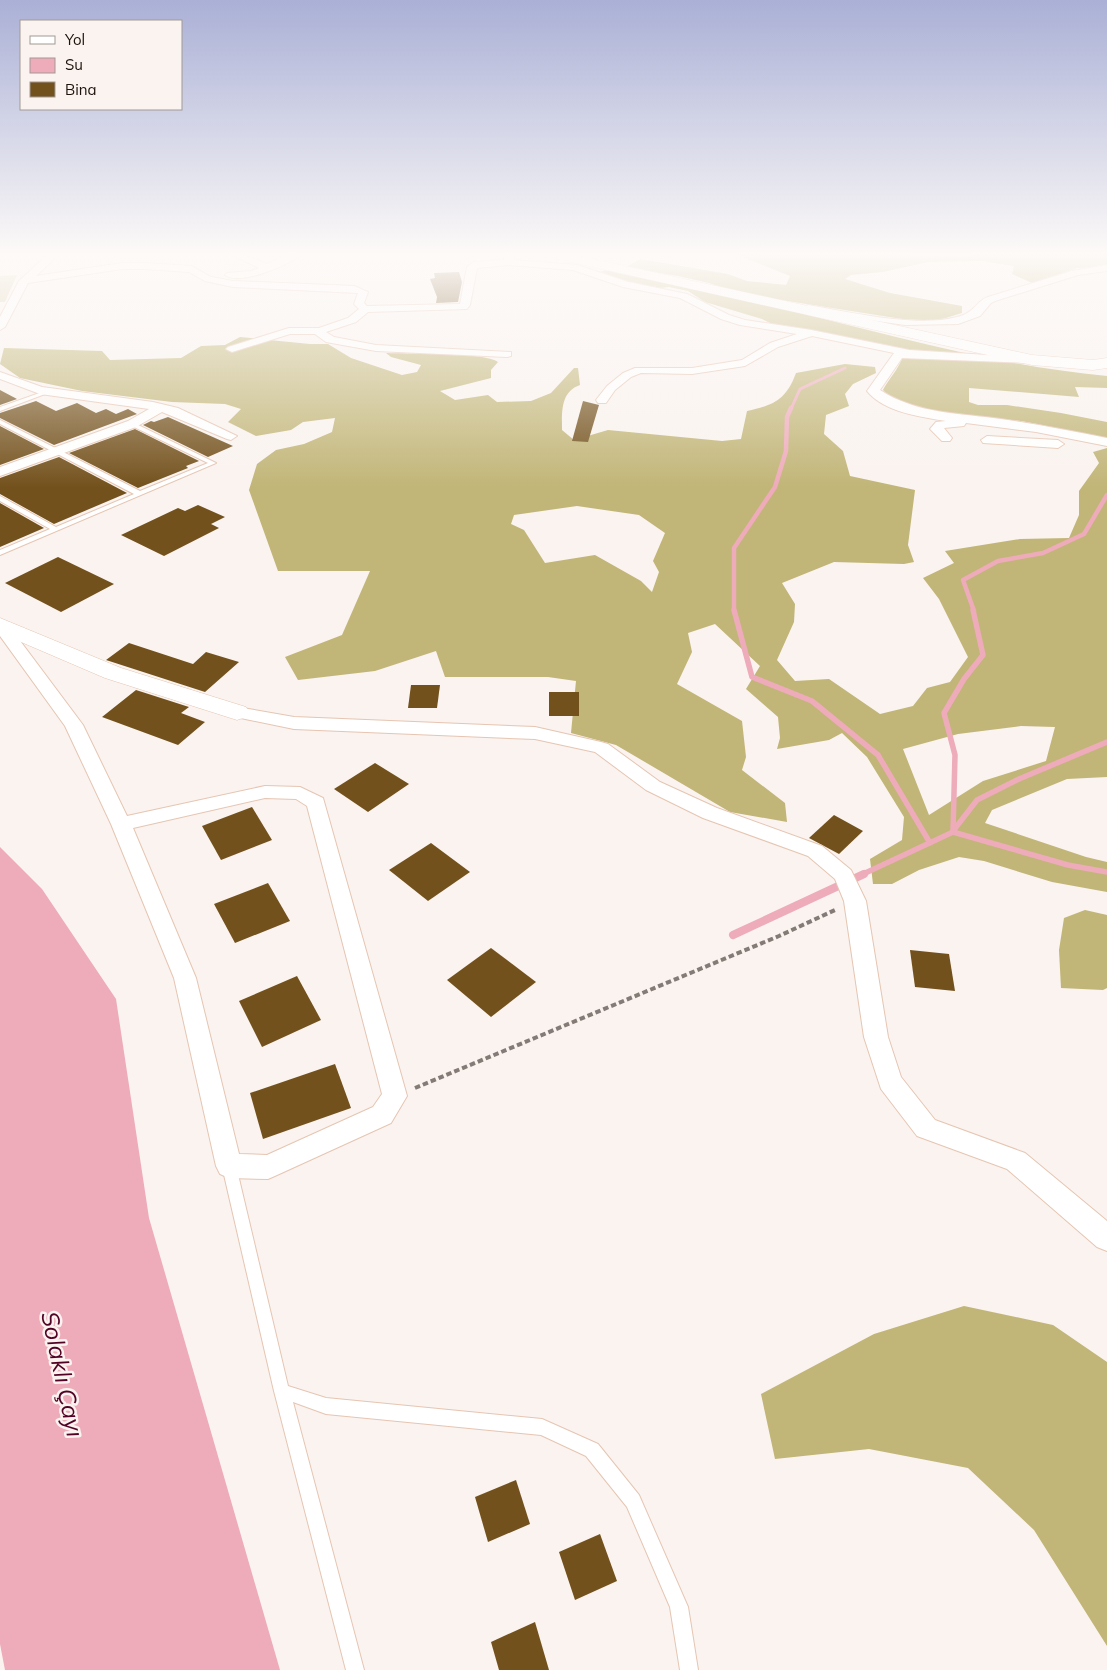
<svg xmlns="http://www.w3.org/2000/svg" width="1107" height="1670" viewBox="0 0 1107 1670" font-family="Mulish,sans-serif">
	<rect width="100%" height="100%" fill="#faf3ef"/>
	<polygon fill="#d5cda4" points="17,275 5,302 0,302 0,276"/>
	<g fill="#c1b577" fill-rule="evenodd">
		<polygon points="735,254 966,256 976,254 1107,254 1107,267 1077,268 1034,284 1012,274 1014,266 981,261 928,262 883,272 851,275 845,279 890,293 962,306 962,313 936,321 902,319 737,293 709,283 678,276 625,268 640,259 728,274 747,281 786,285 790,276"/>
		<path d="M606,270C665,284 725,294 784,309C890,335 998,366 1107,376V388L1075,387L1079,397L969,388V402L978,405H1007L1061,413L1107,422V445L1094,435L1021,421L916,409L892,400L883,390C890,377 904,363 904,349L772,324L762,319L705,302L688,291L669,287L660,288L639,286L604,275L600,272Z"/>
		<path d="M240,337L310,344H328L351,358L402,375L417,372L421,365L391,357L386,353C407,354 485,352 498,362L491,370V378L440,391L455,400L488,395L497,402L531,401L551,393L574,368H578L580,385C560,392 562,413 562,430L574,440L608,430L722,441L741,439L747,411C774,405 786,400 796,373L845,364L875,367L876,373L853,384L845,394L849,406L826,415L824,434L843,451L850,476L915,490L908,545L914,562L904,564L834,562L782,583L795,604L794,622L777,660L795,681L829,679L880,714L913,706L927,688L950,682L968,657L939,599L923,578L954,563L945,551L1020,539L1069,538L1079,515V491L1099,463L1093,452L1107,448V777L1067,779L992,810L985,823L1086,857L1107,862V892L1052,882L984,861L959,857L919,870L892,884H873L870,859L902,840L904,817L867,757L842,733L829,740L777,749L780,738L778,717L746,689L760,666L715,624L688,633L692,652L677,684L742,721L746,757L742,770L785,803L787,822L730,812L616,745L571,733L576,681L548,677H445L436,651L375,671L298,680L285,657L342,635L370,571H278L249,490L257,464L276,450L304,444L332,432L335,418L303,422L291,430L256,436L228,422L241,409L225,404L172,402L82,391L20,378L0,364L4,348L102,351L110,360L181,358L201,346L225,345ZM577,506L639,515L665,533L653,561L659,572L652,592L641,581L595,555L545,563L524,530L511,524L514,515ZM1021,726L1055,727L1046,761L983,781L929,815L903,749L958,734Z"/>
		<polygon points="1085,910 1107,915 1107,988 1103,990 1061,988 1059,950 1064,918"/>
		<polygon points="964,1306 1053,1325 1107,1362 1107,1646 1034,1530 968,1468 869,1449 775,1459 761,1394 874,1334"/>
	</g>
	<polygon fill="#eeabba" points="0,847 42,889 116,999 149,1218 280,1670 5,1670 0,1644"/>
	<g fill="none" stroke-linecap="round" stroke-linejoin="round">
		<polyline stroke="#eeabba" stroke-width="3" points="791,409 800,389 845,368"/>
		<g stroke="#eeabba" stroke-width="4.5">
			<polyline points="734,611 734,548 775,487 786,451 787,417 791,408"/>
			<polyline points="974,611 963,580 998,561 1043,553 1084,534 1107,495"/>
		</g>
		<g stroke="#eeabba" stroke-width="5.5">
			<polyline points="734,610 752,677 812,701 878,755 930,843"/>
			<polyline points="953,831 977,800 1019,779 1107,742"/>
			<polyline points="953,832 955,755 944,713 964,679 983,655 973,610"/>
			<polyline points="861,875 953,832 1068,865 1107,872"/>
		</g>
		<polyline stroke="#eeabba" stroke-width="8" points="733,935 864,874"/>
	</g>
	<g fill="#73511c">
		<polygon points="459,272 462,282 458,302 436,303 437,297 430,279 435,278 434,273"/>
		<polygon points="0,390 17,399 0,405"/>
		<polygon points="36,401 56,411 77,403 96,413 106,409 116,414 128,409 137,414 54,445 0,418 0,413"/>
		<polygon points="583,401 599,405 588,442 572,441"/>
		<polygon points="168,417 233,446 208,457 143,425 151,421 154,422"/>
		<polygon points="0,426 44,449 0,465"/>
		<polygon points="135,429 199,461 186,466 188,468 138,488 69,453"/>
		<polygon points="59,457 127,493 54,524 0,494 0,478"/>
		<polygon points="0,503 44,528 0,547"/>
		<polygon points="198,505 225,517 211,524 219,528 164,556 121,535 178,508 185,511"/>
		<polygon points="58,557 114,584 61,612 5,583"/>
		<polygon points="129,643 193,664 206,652 239,662 205,692 106,660"/>
		<polygon points="411,685 440,685 437,708 408,708"/>
		<polygon points="136,690 189,707 181,713 205,722 178,745 102,717"/>
		<rect x="549" y="692" width="30" height="24"/>
		<polygon points="375,763 409,784 368,812 334,789"/>
		<polygon points="252,807 272,840 221,860 202,826"/>
		<polygon points="834,815 863,831 839,854 809,838"/>
		<polygon points="431,843 470,872 428,901 389,870"/>
		<polygon points="268,883 290,921 235,943 214,904"/>
		<polygon points="491,948 536,982 491,1017 447,980"/>
		<polygon points="910,950 949,954 955,991 915,987"/>
		<polygon points="297,976 321,1020 262,1047 239,1001"/>
		<polygon points="335,1064 351,1108 263,1139 250,1093"/>
		<polygon points="516,1480 530,1524 488,1542 475,1497"/>
		<polygon points="600,1534 617,1581 575,1600 559,1552"/>
		<polygon points="535,1622 549,1670 499,1670 491,1642"/>
	</g>
	<g fill="none" stroke-linecap="round" stroke-linejoin="round">
		<defs>
			<g id="lane">
				<polygon points="48,390 53,391 0,411 0,407"/>
				<polygon points="0,420 140,491 208,463 130,425 130,423 134,423 216,463 0,555 0,550 50,529 0,501 0,496 56,527 134,494 0,424"/>
				<polygon points="229,1160 234,1162 236,1166 288,1386 326,1398 542,1419 598,1444 639,1495 688,1607 698,1670 680,1670 670,1607 627,1507 586,1456 541,1435 326,1414 293,1402 364,1670 346,1670 274,1391 222,1166 224,1162"/>
			</g>
			<g id="street">
				<path d="M45,254H55L52,261L36,276L122,263H145L191,266L211,277L233,281L354,286L368,292L364,303L367,306L460,304L467,267L474,262L504,260L505,254H515L513,260L577,265L628,282L687,294L729,315L745,320L811,330L909,350L1034,358L1036,360L1030,363L902,358L880,390C917,414 959,413 1001,419C1037,424 1072,431 1107,438V446L1036,432L966,423L964,426L944,428L952,438L950,441H942L930,429L936,422L946,421C921,417 884,412 867,391L894,353L812,336L778,347L745,366L692,374L641,373L631,377L615,390L606,403H598L596,400L607,386L623,373L635,368H692L742,360L770,343L797,334L740,325L721,319L680,298L623,287L573,270L508,265L477,268L470,305L467,309L368,312L356,322L326,332L334,337L376,345L511,352V356L507,357L376,351L326,342L315,334H290L232,352L226,349L228,347L289,328H319L348,318L359,309L354,304L358,293L233,287L205,281L189,272L145,269H122L28,283L5,327L0,330V317L19,281L44,258Z"/>
				<path d="M230,254H242L267,264L290,254H302C290,265 239,286 225,275L227,273L251,271L259,268Z"/>
				<path d="M1107,265V271L1078,275L995,301L991,303L980,316L958,324L905,325L808,311L803,308L808,305C850,312 916,328 957,317C975,313 976,301 988,297L1072,271Z"/>
				<polygon points="0,372 42,387 153,402 178,408 237,436 231,440 227,439 162,412 136,427 0,476 0,467 128,421 149,409 40,394 0,379"/>
				<polygon points="987,436 1058,440 1064,444 1058,448 983,443 981,440"/>
				<path d="M0,620L6,622L83,725L127,816L265,786L300,787L323,798L407,1096L391,1123L277,1175L268,1179L229,1178L220,1174L216,1166L174,978L111,824L65,726L0,636ZM265,798L296,799L307,806L382,1094L373,1107L267,1155L239,1154L196,978L133,828Z"/>
				<polygon points="237,707 294,717 535,727 601,742 608,744 660,782 717,808 822,846 851,870 866,901 888,1037 901,1077 935,1120 1025,1153 1107,1221 1107,1251 1097,1247 1007,1169 917,1136 881,1089 864,1037 844,901 835,879 808,856 703,818 646,790 595,752 535,739 294,729 231,716 228,712 231,708"/>
			</g>
			<g id="secondary">
				<polygon points="547,254 570,254 1032,355 1093,360 1107,358 1107,368 1093,370 1032,365 553,258"/>
				<polygon points="0,618 121,668 246,707 249,712 246,717 237,720 105,678 0,633"/>
			</g>
		</defs>
		<use href="#lane" stroke="#e6c5b2" stroke-width="2"/>
		<use href="#street" stroke="#e6c5b2" stroke-width="2"/>
		<use href="#secondary" stroke="#e6c5b2" stroke-width="1"/>
		<polyline stroke="#847b76" stroke-width="4" stroke-dasharray="5.5 3" stroke-linecap="butt" points="415,1088 779,936 835,910"/>
		<use href="#lane" fill="#fff" fill-rule="evenodd"/>
		<use href="#street" fill="#fff" fill-rule="evenodd"/>
		<use href="#secondary" fill="#fff" fill-rule="evenodd"/>
	</g>
	<linearGradient id="sky" x2="0" y2="1"><stop stop-color="#aab0d6"/><stop offset="0.52" stop-color="#fdfaf8"/><stop offset="1" stop-color="#fdfaf8" stop-opacity="0"/></linearGradient>
	<rect width="1107" height="488" fill="url(#sky)"/>
	<g text-anchor="middle" dominant-baseline="central" stroke-width="5" stroke-linejoin="round" paint-order="stroke">
		<g font-size="24" font-style="italic" fill="#520224" stroke="#faf3ef">
			<text transform="translate(63 1374) rotate(78)">Solaklı Çayı</text>
		</g>
	</g>
	<rect x="20" y="20" width="162" height="90" fill="#faf3ef" stroke="#a29994"/>
	<rect x="30" y="36" width="25" height="8" fill="#ffffff" stroke="#a29994"/>
	<text x="65" y="45" font-size="15" fill="#1e120c">Yol</text>
	<rect x="30" y="58" width="25" height="15" fill="#eeabba" stroke="#a29994"/>
	<text x="65" y="70" font-size="15" fill="#1e120c">Su</text>
	<rect x="30" y="82" width="25" height="15" fill="#73511c" stroke="#a29994"/>
	<text x="65" y="95" font-size="15" fill="#1e120c">Bina</text>
</svg>
